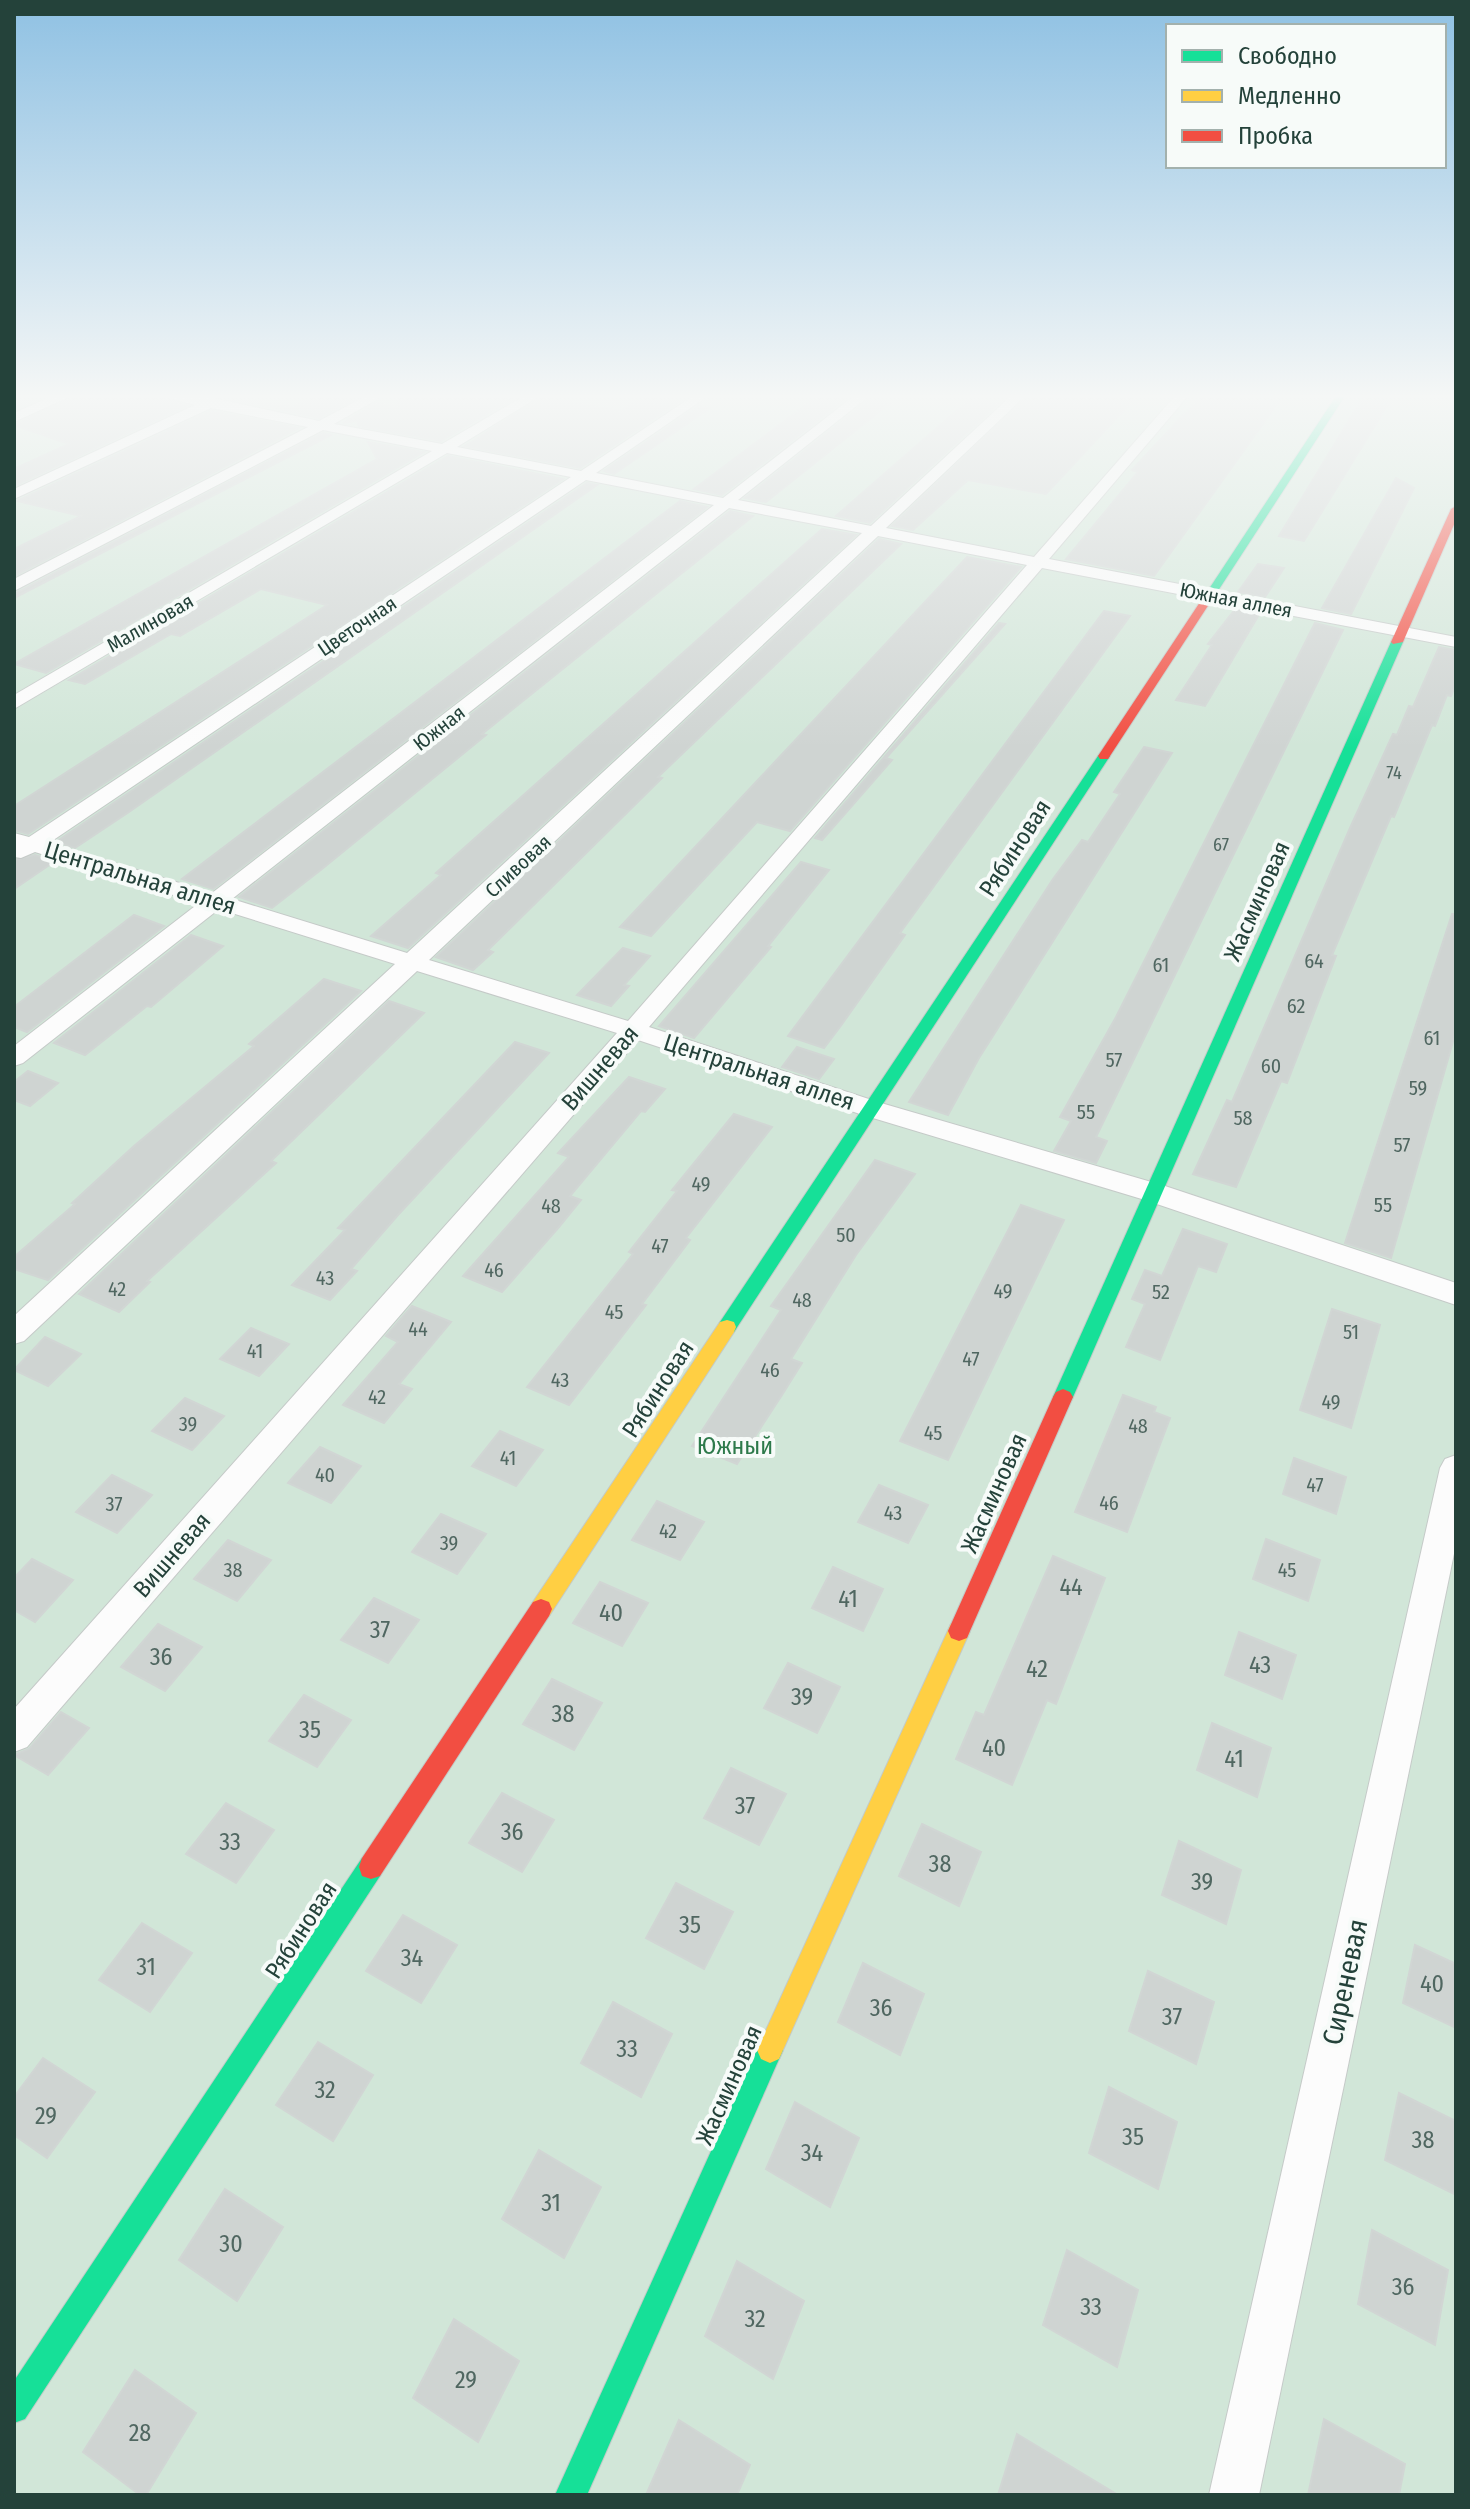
<svg xmlns="http://www.w3.org/2000/svg" width="1470" height="2509" viewBox="0 0 1470 2509" font-family="'Fira Sans Condensed',sans-serif">
	<rect width="100%" height="100%" fill="#e8edeb"/>
	<rect fill="#d1e6d8" x="14" y="396" width="1442" height="2099"/>
	<g fill="#cfd4d2" stroke="#d1d6d4" stroke-width="2">
		<polygon points="74,396 159,396 186,406 14,486 14,469 69,444 14,425"/>
		<polygon points="220,396 293,407 316,396 354,399 319,418"/>
		<polygon points="398,396 517,396 441,441 359,426 357,421 343,423 376,403 397,407"/>
		<polygon points="645,396 678,402 580,468 465,446 542,397 620,411"/>
		<polygon points="818,396 849,396 722,495 694,489"/>
		<polygon points="1028,396 1137,396 1046,494 968,480 913,530 892,526"/>
		<polygon points="1201,396 1280,400 1154,576 1066,559 1138,472 1132,470"/>
		<polygon points="1363,397 1390,401 1304,541 1279,536"/>
		<polygon points="870,399 890,403 766,502 745,498"/>
		<polygon points="970,399 998,404 870,523 836,516"/>
		<polygon points="699,406 710,408 614,474 604,471"/>
		<polygon points="211,411 299,428 14,576 14,549 81,516 17,501"/>
		<polygon points="323,433 331,435 14,598 14,594"/>
		<polygon points="368,442 424,452 46,673 14,664 377,459"/>
		<polygon points="448,456 563,479 28,834 14,830 14,806 327,605 261,589 180,636 171,634 85,684 69,680"/>
		<polygon points="1396,478 1414,488 1351,614 1322,608"/>
		<polygon points="587,483 597,485 129,812 75,848 56,842"/>
		<polygon points="680,501 707,507 213,889 182,879"/>
		<polygon points="730,511 753,516 482,734 486,735 322,869 272,908 239,897"/>
		<polygon points="822,529 856,535 408,948 371,936 441,875 436,873"/>
		<polygon points="879,539 901,544 658,777 662,778 488,950 493,952 473,970 436,957"/>
		<polygon points="967,557 1021,567 790,831 757,822 651,936 620,927"/>
		<polygon points="1258,564 1284,568 1265,597 1238,592"/>
		<polygon points="1236,608 1260,613 1205,706 1176,700 1212,645 1208,644"/>
		<polygon points="1104,611 1130,616 900,933 905,935 840,1027 824,1048 788,1036"/>
		<polygon points="999,623 1005,624 886,758 892,760 822,840 815,838"/>
		<polygon points="1315,623 1343,630 1096,1137 1107,1141 1096,1163 1054,1151 1071,1121 1060,1117 1116,1017"/>
		<polygon points="1439,647 1456,650 1456,684 1451,696 1447,695 1435,726 1432,725 1394,817 1391,816 1332,955 1336,956 1287,1083 1281,1081 1236,1187 1193,1174 1227,1100 1232,1102 1350,828 1393,734 1397,735 1409,706 1413,707"/>
		<polygon points="1144,747 1172,753 979,1058 948,1115 909,1102 1053,879 1082,840 1088,842 1120,794 1114,792"/>
		<polygon points="35,855 55,861 14,889 14,860"/>
		<polygon points="801,862 829,870 768,946 771,947 694,1038 659,1026"/>
		<polygon points="1452,914 1456,914 1456,1031 1391,1258 1345,1243"/>
		<polygon points="134,915 164,926 27,1032 14,1027 14,1007"/>
		<polygon points="191,935 223,946 151,1007 147,1006 85,1055 54,1043"/>
		<polygon points="623,948 650,956 624,985 629,986 611,1006 577,995"/>
		<polygon points="324,979 361,991 48,1280 14,1269 14,1257 75,1204 72,1203 134,1146 254,1046 249,1044"/>
		<polygon points="389,1001 424,1013 271,1161 276,1163 147,1281 150,1282 119,1312 79,1294"/>
		<polygon points="515,1042 549,1053 398,1215 351,1269 357,1271 330,1300 292,1285 345,1230 338,1228"/>
		<polygon points="797,1047 834,1059 819,1079 782,1067"/>
		<polygon points="28,1071 58,1083 30,1106 14,1100 14,1082"/>
		<polygon points="629,1077 665,1089 645,1112 641,1111 570,1196 581,1200 559,1227 502,1292 463,1276 569,1157 558,1153"/>
		<polygon points="734,1114 772,1127 686,1238 690,1240 642,1304 646,1305 623,1335 569,1405 527,1387 633,1254 629,1252 677,1191 672,1190"/>
		<polygon points="875,1160 915,1174 856,1255 791,1359 802,1363 782,1395 737,1464 692,1446 781,1310 771,1306"/>
		<polygon points="1021,1205 1064,1220 948,1460 900,1441"/>
		<polygon points="1183,1229 1227,1244 1216,1272 1198,1266 1160,1360 1126,1347 1145,1304 1132,1299 1145,1270 1162,1276"/>
		<polygon points="412,1306 451,1322 399,1384 412,1389 384,1423 343,1405 398,1342 386,1336"/>
		<polygon points="1332,1309 1380,1325 1351,1428 1300,1410"/>
		<polygon points="251,1328 289,1344 259,1376 220,1359"/>
		<polygon points="45,1337 81,1354 48,1386 14,1370"/>
		<polygon points="1123,1395 1156,1407 1154,1412 1170,1418 1127,1532 1075,1512"/>
		<polygon points="185,1398 224,1416 192,1450 152,1431"/>
		<polygon points="500,1431 543,1450 516,1486 472,1466"/>
		<polygon points="320,1447 361,1466 331,1503 288,1483"/>
		<polygon points="1294,1458 1346,1477 1336,1514 1283,1494"/>
		<polygon points="112,1475 152,1495 117,1533 76,1512"/>
		<polygon points="879,1485 928,1505 908,1543 858,1522"/>
		<polygon points="657,1501 704,1522 680,1560 632,1540"/>
		<polygon points="441,1514 486,1534 457,1574 412,1552"/>
		<polygon points="1266,1539 1320,1560 1308,1601 1253,1579"/>
		<polygon points="228,1540 271,1560 237,1601 194,1579"/>
		<polygon points="1053,1556 1105,1578 1056,1704 1047,1700 1012,1785 956,1759 976,1712 984,1715"/>
		<polygon points="32,1559 73,1580 35,1622 14,1610 14,1578"/>
		<polygon points="833,1567 883,1589 863,1631 812,1608"/>
		<polygon points="600,1582 648,1603 622,1646 573,1623"/>
		<polygon points="374,1598 419,1620 388,1663 341,1640"/>
		<polygon points="158,1624 202,1647 165,1691 121,1667"/>
		<polygon points="1239,1632 1296,1655 1282,1699 1225,1675"/>
		<polygon points="788,1663 840,1687 817,1733 764,1708"/>
		<polygon points="552,1679 602,1703 574,1750 523,1724"/>
		<polygon points="304,1695 351,1720 317,1767 269,1741"/>
		<polygon points="61,1712 89,1728 48,1775 14,1755 29,1749"/>
		<polygon points="1212,1723 1271,1748 1257,1797 1197,1770"/>
		<polygon points="731,1768 786,1794 759,1845 704,1818"/>
		<polygon points="502,1793 554,1820 522,1872 469,1843"/>
		<polygon points="226,1803 274,1830 236,1883 186,1854"/>
		<polygon points="922,1824 981,1852 959,1906 899,1876"/>
		<polygon points="1179,1841 1241,1870 1226,1924 1162,1895"/>
		<polygon points="676,1883 733,1912 704,1969 646,1938"/>
		<polygon points="403,1915 457,1945 421,2003 366,1971"/>
		<polygon points="142,1923 192,1953 150,2012 99,1980"/>
		<polygon points="1415,1945 1456,1964 1456,2028 1403,2003"/>
		<polygon points="863,1963 924,1994 900,2055 838,2022"/>
		<polygon points="1148,1971 1214,2002 1196,2064 1129,2031"/>
		<polygon points="613,2002 672,2034 641,2097 581,2063"/>
		<polygon points="318,2042 373,2075 333,2141 276,2105"/>
		<polygon points="43,2058 95,2092 47,2158 14,2135 14,2097"/>
		<polygon points="1109,2087 1177,2122 1158,2189 1089,2153"/>
		<polygon points="1399,2093 1456,2121 1456,2195 1385,2160"/>
		<polygon points="795,2102 859,2138 830,2207 766,2169"/>
		<polygon points="539,2150 601,2187 564,2258 502,2219"/>
		<polygon points="225,2189 283,2227 237,2301 179,2260"/>
		<polygon points="1372,2230 1448,2270 1435,2345 1358,2304"/>
		<polygon points="1067,2250 1138,2290 1117,2367 1043,2325"/>
		<polygon points="737,2261 804,2301 773,2379 705,2336"/>
		<polygon points="454,2319 519,2361 478,2442 413,2398"/>
		<polygon points="135,2370 196,2413 146,2495 140,2495 83,2452"/>
		<polygon points="1324,2419 1405,2464 1399,2495 1308,2495"/>
		<polygon points="679,2420 750,2465 737,2495 646,2495"/>
		<polygon points="1017,2434 1118,2495 998,2495"/>
	</g>
	<g fill="none" stroke-linecap="round" stroke-linejoin="round">
		<defs>
			<g id="street">
				<polygon points="53,396 71,396 14,422 14,413"/>
				<path d="M162,396L213,398L319,421L366,396H383L334,424L442,444L524,396H540L457,447L581,471L693,396H708L596,473L723,498L854,396H869L738,500L871,526L1011,396H1025L886,528L1034,557L1175,396H1188L1049,559L1456,637V647L1042,568L649,1027L881,1103L1165,1186L1456,1283V1305L1145,1200L863,1115L638,1040L27,1747L14,1752V1709L617,1033L417,971L24,1341L14,1344V1316L395,964L219,909L23,1063L14,1066V1046L199,903L35,852L21,858L14,857V833L29,837L571,477L447,453L14,709V695L432,451L323,430L14,591V579L308,427L211,408L14,499V489L195,405ZM586,480L714,505L212,893L49,843ZM729,508L862,533L407,953L232,899ZM878,536L1027,565L628,1021L429,960Z"/>
				<polygon points="1456,1455 1456,1544 1259,2495 1209,2495 1440,1468 1445,1459"/>
			</g>
			<g id="fast">
				<polygon points="1336,396 1345,396 1214,597 1206,597 1205,595"/>
				<polygon points="1397,639 1403,642 1073,1397 1070,1402 1056,1402 1053,1397 1391,642"/>
				<polygon points="1104,752 1110,756 734,1332 720,1332 718,1327 720,1322 1098,756"/>
				<polygon points="371,1855 380,1858 383,1867 380,1876 25,2419 14,2423 14,2381 362,1858"/>
				<polygon points="770,2037 779,2041 783,2050 587,2495 555,2495 761,2041"/>
			</g>
			<g id="slow">
				<polygon points="727,1320 734,1322 736,1327 734,1332 549,1616 541,1619 533,1616 530,1609 533,1602 720,1322"/>
				<polygon points="959,1621 967,1624 970,1631 779,2059 770,2063 761,2059 757,2050 761,2041 951,1624"/>
			</g>
			<g id="jam">
				<polygon points="1456,506 1456,520 1403,642 1393,644 1391,642 1451,509"/>
				<polygon points="1206,593 1215,595 1108,759 1100,759 1098,756"/>
				<polygon points="1063,1389 1070,1392 1073,1397 970,1631 967,1638 959,1641 951,1638 948,1631 1053,1397 1056,1392"/>
				<polygon points="541,1599 549,1602 552,1609 549,1616 380,1876 371,1879 362,1876 359,1867 362,1858 533,1602"/>
			</g>
		</defs>
		<use href="#street" stroke="#c5cac8" stroke-width="2"/>
		<use href="#fast" stroke="#c3cbc8" stroke-width="2"/>
		<use href="#slow" stroke="#c3cbc8" stroke-width="2"/>
		<use href="#jam" stroke="#c3cbc8" stroke-width="2"/>
		<use href="#street" fill="#fcfcfc" fill-rule="evenodd"/>
		<use href="#fast" fill="#16e098" fill-rule="evenodd"/>
		<use href="#slow" fill="#ffcf43" fill-rule="evenodd"/>
		<use href="#jam" fill="#f24e42" fill-rule="evenodd"/>
	</g>
	<linearGradient id="sky" x2="0" y2="1"><stop stop-color="#8fc1e3"/><stop offset="0.53" stop-color="#f5f7f6"/><stop offset="1" stop-color="#f5f7f6" stop-opacity="0"/></linearGradient>
	<rect width="1470" height="748" fill="url(#sky)"/>
	<g text-anchor="middle" dominant-baseline="central" stroke-width="8" stroke-linejoin="round" paint-order="stroke">
		<g font-size="18" fill="#506761">
			<text x="1394" y="773">74</text>
			<text x="1221" y="845">67</text>
		</g>
		<g font-size="20" fill="#24423a" stroke="#f7fbf9">
			<text transform="translate(1236 600) rotate(11)">Южная аллея</text>
			<text transform="translate(150 623) rotate(-30)">Малиновая</text>
			<text transform="translate(357 626) rotate(-34)">Цветочная</text>
			<text transform="translate(439 728) rotate(-38)">Южная</text>
			<text transform="translate(518 866) rotate(-43)">Сливовая</text>
		</g>
		<g font-size="20" fill="#506761">
			<text x="1314" y="961">64</text>
			<text x="1161" y="965">61</text>
			<text x="1296" y="1006">62</text>
			<text x="1432" y="1038">61</text>
			<text x="1114" y="1060">57</text>
			<text x="1271" y="1066">60</text>
			<text x="1418" y="1088">59</text>
			<text x="1086" y="1112">55</text>
			<text x="1243" y="1118">58</text>
			<text x="1402" y="1145">57</text>
			<text x="701" y="1184">49</text>
			<text x="1383" y="1205">55</text>
			<text x="551" y="1206">48</text>
			<text x="846" y="1235">50</text>
			<text x="660" y="1246">47</text>
			<text x="494" y="1270">46</text>
			<text x="325" y="1278">43</text>
			<text x="117" y="1289">42</text>
			<text x="1003" y="1291">49</text>
			<text x="1161" y="1292">52</text>
			<text x="802" y="1300">48</text>
			<text x="614" y="1312">45</text>
			<text x="418" y="1329">44</text>
			<text x="1351" y="1332">51</text>
			<text x="255" y="1351">41</text>
			<text x="971" y="1359">47</text>
			<text x="770" y="1370">46</text>
			<text x="560" y="1380">43</text>
			<text x="377" y="1397">42</text>
			<text x="1331" y="1402">49</text>
			<text x="188" y="1424">39</text>
			<text x="1138" y="1426">48</text>
			<text x="933" y="1433">45</text>
			<text x="508" y="1458">41</text>
			<text x="325" y="1475">40</text>
			<text x="1315" y="1485">47</text>
			<text x="1109" y="1503">46</text>
			<text x="114" y="1504">37</text>
			<text x="893" y="1513">43</text>
			<text x="668" y="1531">42</text>
			<text x="449" y="1543">39</text>
			<text x="233" y="1570">38</text>
			<text x="1287" y="1570">45</text>
		</g>
		<g font-size="24" fill="#24423a" stroke="#f7fbf9">
			<text transform="translate(1015 848) rotate(-57)">Рябиновая</text>
			<text transform="translate(140 878) rotate(17)">Центральная аллея</text>
			<text transform="translate(1257 901) rotate(-66)">Жасминовая</text>
			<text transform="translate(600 1068) rotate(-49)">Вишневая</text>
			<text transform="translate(759 1072) rotate(18)">Центральная аллея</text>
			<text transform="translate(658 1389) rotate(-57)">Рябиновая</text>
			<text transform="translate(994 1493) rotate(-66)">Жасминовая</text>
			<text transform="translate(172 1555) rotate(-49)">Вишневая</text>
			<text transform="translate(301 1930) rotate(-57)">Рябиновая</text>
			<text transform="translate(729 2085) rotate(-66)">Жасминовая</text>
		</g>
		<g font-size="24" fill="#2d7a4b" stroke="#f7fbf9">
			<text x="735" y="1446">Южный</text>
		</g>
		<g font-size="24" fill="#506761">
			<text x="1071" y="1587">44</text>
			<text x="848" y="1599">41</text>
			<text x="611" y="1613">40</text>
			<text x="380" y="1630">37</text>
			<text x="161" y="1657">36</text>
			<text x="1260" y="1665">43</text>
			<text x="1037" y="1669">42</text>
			<text x="802" y="1697">39</text>
			<text x="563" y="1714">38</text>
			<text x="310" y="1730">35</text>
			<text x="994" y="1748">40</text>
			<text x="1234" y="1759">41</text>
			<text x="745" y="1806">37</text>
			<text x="512" y="1832">36</text>
			<text x="230" y="1842">33</text>
			<text x="940" y="1864">38</text>
			<text x="1202" y="1882">39</text>
			<text x="690" y="1925">35</text>
			<text x="412" y="1958">34</text>
			<text x="146" y="1967">31</text>
			<text x="1432" y="1984">40</text>
			<text x="881" y="2008">36</text>
			<text x="1172" y="2017">37</text>
			<text x="627" y="2049">33</text>
			<text x="325" y="2090">32</text>
			<text x="46" y="2116">29</text>
			<text x="1133" y="2137">35</text>
			<text x="1423" y="2140">38</text>
			<text x="812" y="2153">34</text>
			<text x="551" y="2203">31</text>
			<text x="231" y="2244">30</text>
			<text x="1403" y="2287">36</text>
			<text x="1091" y="2307">33</text>
			<text x="755" y="2319">32</text>
			<text x="466" y="2380">29</text>
			<text x="140" y="2433">28</text>
		</g>
		<g font-size="28" fill="#24423a" stroke="#f7fbf9">
			<text transform="translate(1345 1982) rotate(-78)">Сиреневая</text>
		</g>
	</g>
	<rect width="1470" height="2509" fill="none" stroke="#24423a" stroke-width="32"/>
	<rect x="1166" y="24" width="280" height="144" fill="#f7fbf9" stroke="#a3b1ad" stroke-width="2"/>
	<rect x="1182" y="50" width="40" height="12" fill="#16e098" stroke="#a3b1ad" stroke-width="2"/>
	<text x="1238" y="64" font-size="24" fill="#24423a">Свободно</text>
	<rect x="1182" y="90" width="40" height="12" fill="#ffcf43" stroke="#a3b1ad" stroke-width="2"/>
	<text x="1238" y="104" font-size="24" fill="#24423a">Медленно</text>
	<rect x="1182" y="130" width="40" height="12" fill="#f24e42" stroke="#a3b1ad" stroke-width="2"/>
	<text x="1238" y="144" font-size="24" fill="#24423a">Пробка</text>
</svg>
